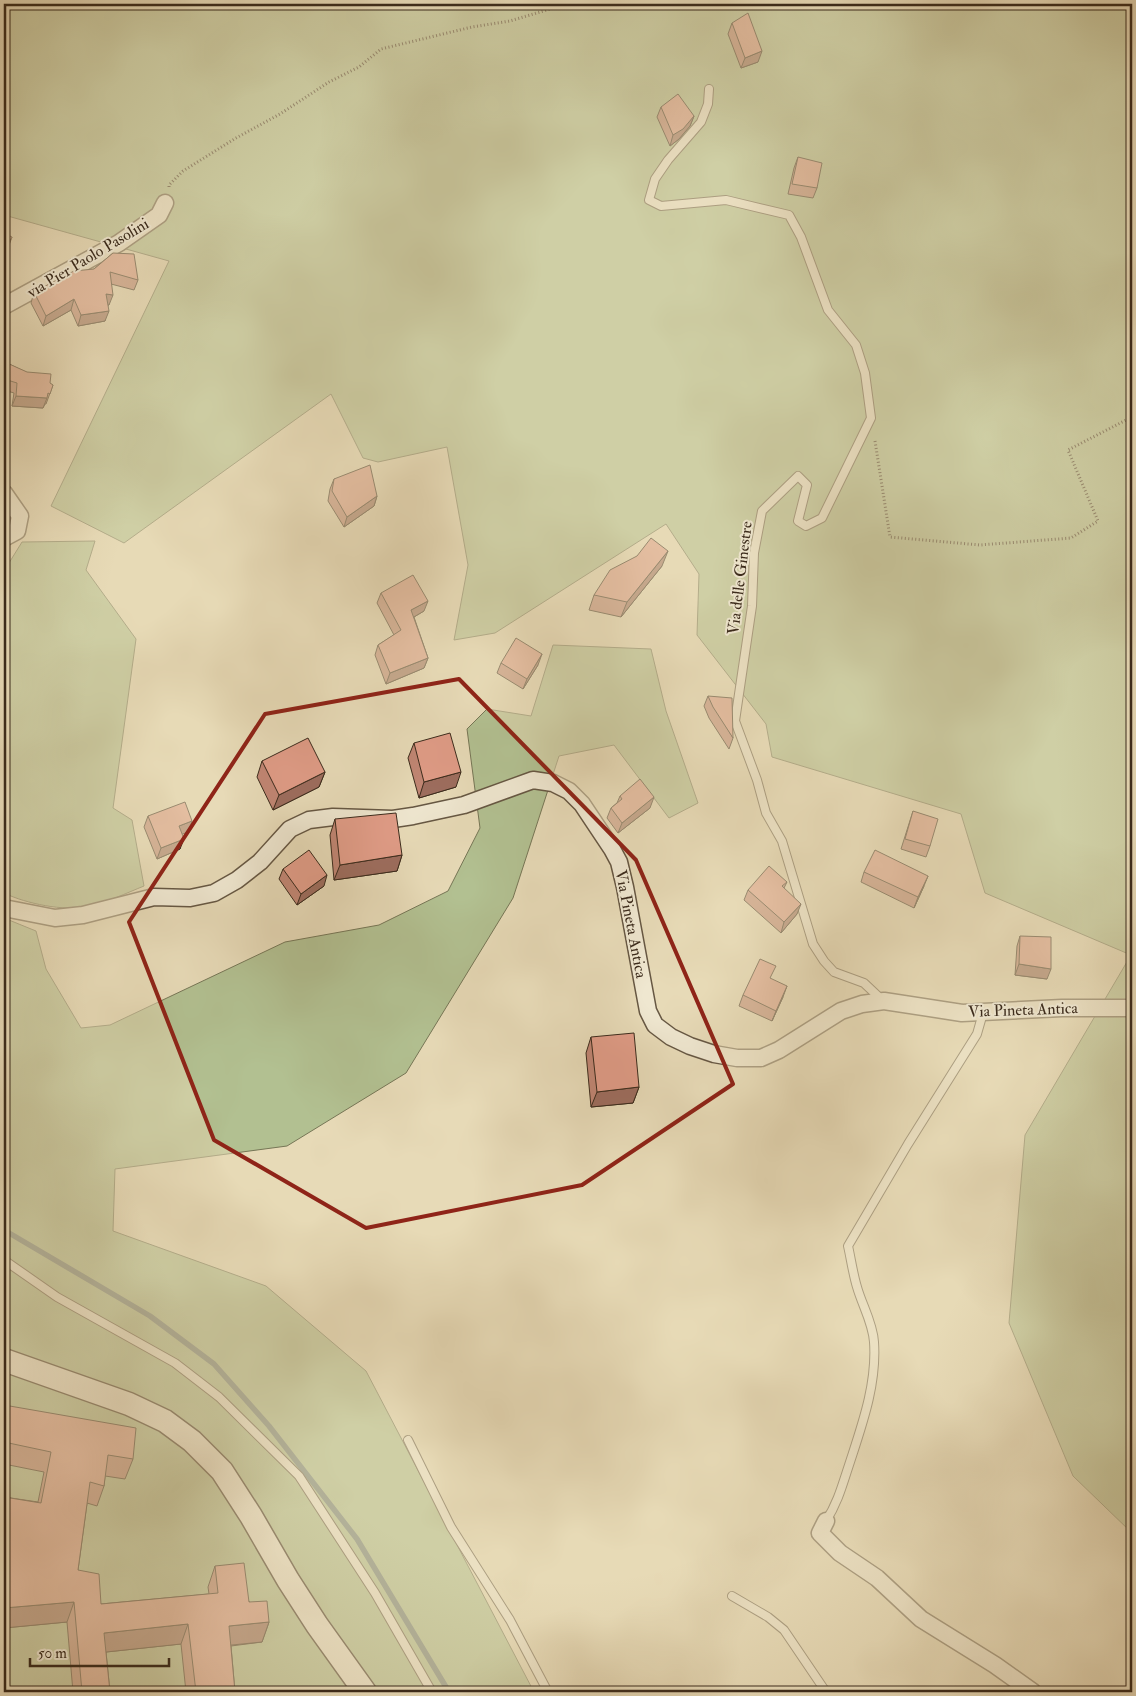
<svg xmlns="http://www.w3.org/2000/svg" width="1136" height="1696" viewBox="0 0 1136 1696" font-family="'IM FELL Double Pica',serif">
	<rect width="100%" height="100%" fill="#e7dab7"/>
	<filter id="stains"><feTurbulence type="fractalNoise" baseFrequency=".004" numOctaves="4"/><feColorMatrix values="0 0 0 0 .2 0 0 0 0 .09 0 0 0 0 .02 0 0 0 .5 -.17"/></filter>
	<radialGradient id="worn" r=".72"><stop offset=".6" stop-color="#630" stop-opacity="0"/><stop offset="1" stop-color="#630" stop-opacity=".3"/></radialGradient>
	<g fill="#b2c091" stroke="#767656">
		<polygon points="4,4 1132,4 1132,1533 1073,1476 1009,1323 1025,1135 1131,955 985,893 961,814 772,757 766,724 697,635 699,574 666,524 495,633 454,640 468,565 447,447 378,462 363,458 331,394 124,543 51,506 169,261 4,215"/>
		<path d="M95,541L86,570L136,639L113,808L132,820L144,886C129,892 103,904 88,907C63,911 27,904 4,893V571L22,542Z"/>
		<polygon points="553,645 651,649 666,711 698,803 669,818 614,745 559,756 513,898 406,1073 287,1146 115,1169 113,1231 266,1286 366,1371 534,1692 4,1692 4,918 36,931 46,969 81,1028 110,1025 285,942 379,925 448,891 480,828 467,729 487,709 531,716"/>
	</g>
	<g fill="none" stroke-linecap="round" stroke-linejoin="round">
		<polyline stroke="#738078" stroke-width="5.5" points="4,1230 150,1316 214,1364 269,1426 357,1539 449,1692"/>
		<defs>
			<g id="lane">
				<polyline points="709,89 708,104 701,122 668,160 655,179 649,200 661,206 726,200 789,215 801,237 828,310 856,345 865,373 871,418 822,518 806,526 798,521 807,485 798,476 762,511 754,553 752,606 735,721 757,780 766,813 782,841 813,944 824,961 834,972 864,983 882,1000"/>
				<polyline points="4,1260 57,1297 175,1363 219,1397 299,1476 375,1593 432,1692"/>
				<polyline points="408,1440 451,1527 510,1620 548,1692"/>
				<path d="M826,1521C838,1502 842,1486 849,1465C862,1425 877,1384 874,1342C873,1323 862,1305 857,1287C853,1274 851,1259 848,1246L908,1144L977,1034L983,1013"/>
				<polyline points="732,1596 768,1617 784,1630 826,1692"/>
			</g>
			<g id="street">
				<polyline points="4,306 119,243 159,215 165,203"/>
				<polyline points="4,493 20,516 17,531 4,538"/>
				<polyline points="4,908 55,918 83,915 154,897 190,898 214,893 237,880 260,862 290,829 309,820 333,817 393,819 413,816 464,805 533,780 553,783 569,791 582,804 612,849 619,862 625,887 648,1011 655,1025 671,1037 690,1046 714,1054 737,1058 761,1058 779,1050 841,1011 862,1004 884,1001 962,1013 1062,1008 1132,1008"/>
				<polyline points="826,1521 820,1533 840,1553 877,1578 921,1619 995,1665 1033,1692"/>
			</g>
			<polyline id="secondary" points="4,1360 129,1404 165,1421 192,1441 222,1471 251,1516 288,1580 317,1625 365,1692"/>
		</defs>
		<use href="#lane" stroke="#665743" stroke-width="10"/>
		<use href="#street" stroke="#665743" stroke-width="19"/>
		<use href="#secondary" stroke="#3b2b1c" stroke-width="25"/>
		<g stroke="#3b2b1c" stroke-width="3" stroke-dasharray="1 2.5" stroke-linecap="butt">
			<polyline points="169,187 169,185 183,171 236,138 280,114 329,82 359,67 381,49 472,27 510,21 567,4"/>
			<polyline points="875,441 890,537 980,545 1071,538 1098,521 1068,450 1130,418 1132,414"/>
		</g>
		<use href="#lane" stroke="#efe7d0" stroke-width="8"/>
		<use href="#street" stroke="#efe7d0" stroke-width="16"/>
		<use href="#secondary" stroke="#efe7d0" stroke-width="22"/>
	</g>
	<g fill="#c18674" stroke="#3b2b1c">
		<polygon points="732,23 758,62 741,68 728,34"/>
		<polygon points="661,107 694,116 690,126 679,139 670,146 657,117"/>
		<polygon points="798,157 817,188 813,198 788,194 794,168"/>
		<polygon points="113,253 138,280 134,290 111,284 109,305 108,305 105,321 78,326 71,310 43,326 31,303 34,292 94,269"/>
		<polygon points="7,363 53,385 46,404 45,404 43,408 12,406 14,393 4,390 4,372"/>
		<polygon points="334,479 377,496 374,506 344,527 328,501 330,489"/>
		<polygon points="662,566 621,617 589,610 594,595"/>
		<polygon points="381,593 424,611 414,617 428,658 424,668 386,684 375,655 378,645 394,635 377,603"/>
		<polygon points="501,663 538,665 523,689 497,673"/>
		<polygon points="708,696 733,738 729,749 709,718 704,706"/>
		<polygon points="414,743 456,787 419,798 408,758"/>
		<polygon points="262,761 325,772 319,787 273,810 257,777"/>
		<polygon points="620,796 650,808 618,833 607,818 611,808 617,803"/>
		<polygon points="913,811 930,846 926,857 901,849"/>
		<polygon points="148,816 188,832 182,834 180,849 157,859 144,827"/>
		<polygon points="335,819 402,855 397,871 334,880 330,835"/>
		<polygon points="283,869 324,886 297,905 279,879"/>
		<polygon points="864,872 924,886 914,908 861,882"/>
		<polygon points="787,882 784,888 797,914 781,933 744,900 748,890"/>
		<polygon points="1020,936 1047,979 1015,975 1017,946"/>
		<polygon points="771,979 783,997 772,1021 739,1006 743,995"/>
		<polygon points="591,1037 639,1087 633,1103 591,1107 586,1053"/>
		<polygon points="4,1405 133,1459 125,1479 105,1476 104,1486 97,1506 87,1503 78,1570 101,1604 209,1594 208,1587 215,1566 269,1622 262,1642 231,1646 235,1692 186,1692 181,1644 106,1652 110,1692 73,1692 67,1622 4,1628 4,1497 38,1502 44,1472 4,1464"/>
	</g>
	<g fill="#9d6d5e" stroke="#3b2b1c">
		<polygon points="762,51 758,62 741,68 745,58"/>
		<polygon points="694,116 690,126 679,139 670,146 673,135"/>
		<polygon points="12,237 8,248 4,255 4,251"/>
		<polygon points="106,294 113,295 109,305 103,305"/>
		<polygon points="74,299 71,310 43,326 46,316"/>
		<polygon points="109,311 105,321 78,326 81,315"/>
		<polygon points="16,396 47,398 43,408 12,406"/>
		<polygon points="377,496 374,506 344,527 347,517"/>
		<polygon points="668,551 662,566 621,617 627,602"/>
		<polygon points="428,601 424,611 407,621 411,610"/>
		<polygon points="542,654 538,665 523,689 527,679"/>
		<polygon points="428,658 424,668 386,684 390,673"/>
		<polygon points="325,772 319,787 273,810 279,795"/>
		<polygon points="461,772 456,787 419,798 424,782"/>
		<polygon points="654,797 650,808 618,833 622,823"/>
		<polygon points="192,821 188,832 175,837 179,826"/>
		<polygon points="184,839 180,849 157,859 161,848"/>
		<polygon points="402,855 397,871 334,880 340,865"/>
		<polygon points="327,875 324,886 297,905 301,894"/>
		<polygon points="928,876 924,886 914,908 918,897"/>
		<polygon points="801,904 797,914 781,933 784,922"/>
		<polygon points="1019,964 1051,969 1047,979 1015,975"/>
		<polygon points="787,986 783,997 772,1021 776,1011"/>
		<polygon points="639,1087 633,1103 591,1107 597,1092"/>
		<polygon points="74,1602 67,1622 4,1628 4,1608"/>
		<polygon points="269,1622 262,1642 222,1646 229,1626"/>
		<polygon points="188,1624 181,1644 97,1653 104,1633"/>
	</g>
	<g fill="#e09c87" stroke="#3b2b1c">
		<polygon points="748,13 762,51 745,58 732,23"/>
		<polygon points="678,94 694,116 683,129 673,135 661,107"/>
		<polygon points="798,157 822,163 817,188 792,184"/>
		<polygon points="4,233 12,237 4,251"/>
		<polygon points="113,253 134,254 138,280 110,272 113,295 106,294 109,311 81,315 74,299 46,316 34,292 74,271 94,269"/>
		<polygon points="7,363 27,372 51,374 50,383 53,385 50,394 48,393 47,398 16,396 17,383 4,379"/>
		<polygon points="370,465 377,496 347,517 332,491 334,479"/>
		<polygon points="651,538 668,551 627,602 594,595 610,570 637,556"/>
		<polygon points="413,575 428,601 411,610 428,658 390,673 378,645 401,630 381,593"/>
		<polygon points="516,638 542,654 527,679 501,663"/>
		<polygon points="708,696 732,698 733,738 713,707"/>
		<polygon points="450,733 461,772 424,782 414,743"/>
		<polygon points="308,738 325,772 279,795 262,761"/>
		<polygon points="640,779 654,797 622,823 611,808 622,799 620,796"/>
		<polygon points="185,802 192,821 179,826 184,839 161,848 148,816"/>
		<polygon points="913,811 938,819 930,846 905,839"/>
		<polygon points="396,813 402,855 340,865 335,819"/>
		<polygon points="309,850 327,875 301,894 283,869"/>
		<polygon points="875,850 928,876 918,897 864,872"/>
		<polygon points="769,866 787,882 782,886 801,904 784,922 748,890"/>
		<polygon points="1020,936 1051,937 1051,969 1019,964"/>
		<polygon points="760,959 776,966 770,978 787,986 776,1011 743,995"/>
		<polygon points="634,1033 639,1087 597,1092 591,1037"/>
		<polygon points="4,1405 136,1428 133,1459 108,1455 104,1486 90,1482 78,1570 99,1574 101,1604 218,1593 215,1566 244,1563 249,1602 267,1601 269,1622 229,1626 235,1692 196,1692 188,1624 104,1633 110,1692 82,1692 74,1602 4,1608 4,1569 5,1569 4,1553 4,1497 41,1503 51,1452 4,1442"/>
	</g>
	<path d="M0 0H1136V1696H0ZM459,679L636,860L733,1084L582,1185L366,1228L214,1140L129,922L265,714Z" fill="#e7dab7" fill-opacity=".55" fill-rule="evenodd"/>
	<path fill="none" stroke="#8f2418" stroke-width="4" stroke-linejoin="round" d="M459,679L636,860L733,1084L582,1185L366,1228L214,1140L129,922L265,714Z"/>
	<g text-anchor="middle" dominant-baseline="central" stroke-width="4" stroke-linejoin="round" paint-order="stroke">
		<g font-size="16" fill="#3b2b1c" stroke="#efe7d0">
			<text transform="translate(88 258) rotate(-31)">via Pier Paolo Pasolini</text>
			<text transform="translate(740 578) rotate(-83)">Via delle Ginestre</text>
			<text transform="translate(631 924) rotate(79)">Via Pineta Antica</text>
			<text transform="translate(1023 1010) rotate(-2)">Via Pineta Antica</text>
		</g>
	</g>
	<rect width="1136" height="1696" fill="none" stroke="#e7dab7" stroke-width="20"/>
	<rect x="5" y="5" width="1126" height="1686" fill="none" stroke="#3b2b1c" stroke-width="2.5"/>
	<rect x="10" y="10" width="1116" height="1676" fill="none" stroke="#3b2b1c"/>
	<path d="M30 1658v8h139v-8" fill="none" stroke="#3b2b1c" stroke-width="2.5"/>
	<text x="38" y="1658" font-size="15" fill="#3b2b1c" stroke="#efe7d0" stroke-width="4" paint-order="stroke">50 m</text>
	<rect width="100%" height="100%" filter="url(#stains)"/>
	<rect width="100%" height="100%" fill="url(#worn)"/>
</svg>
